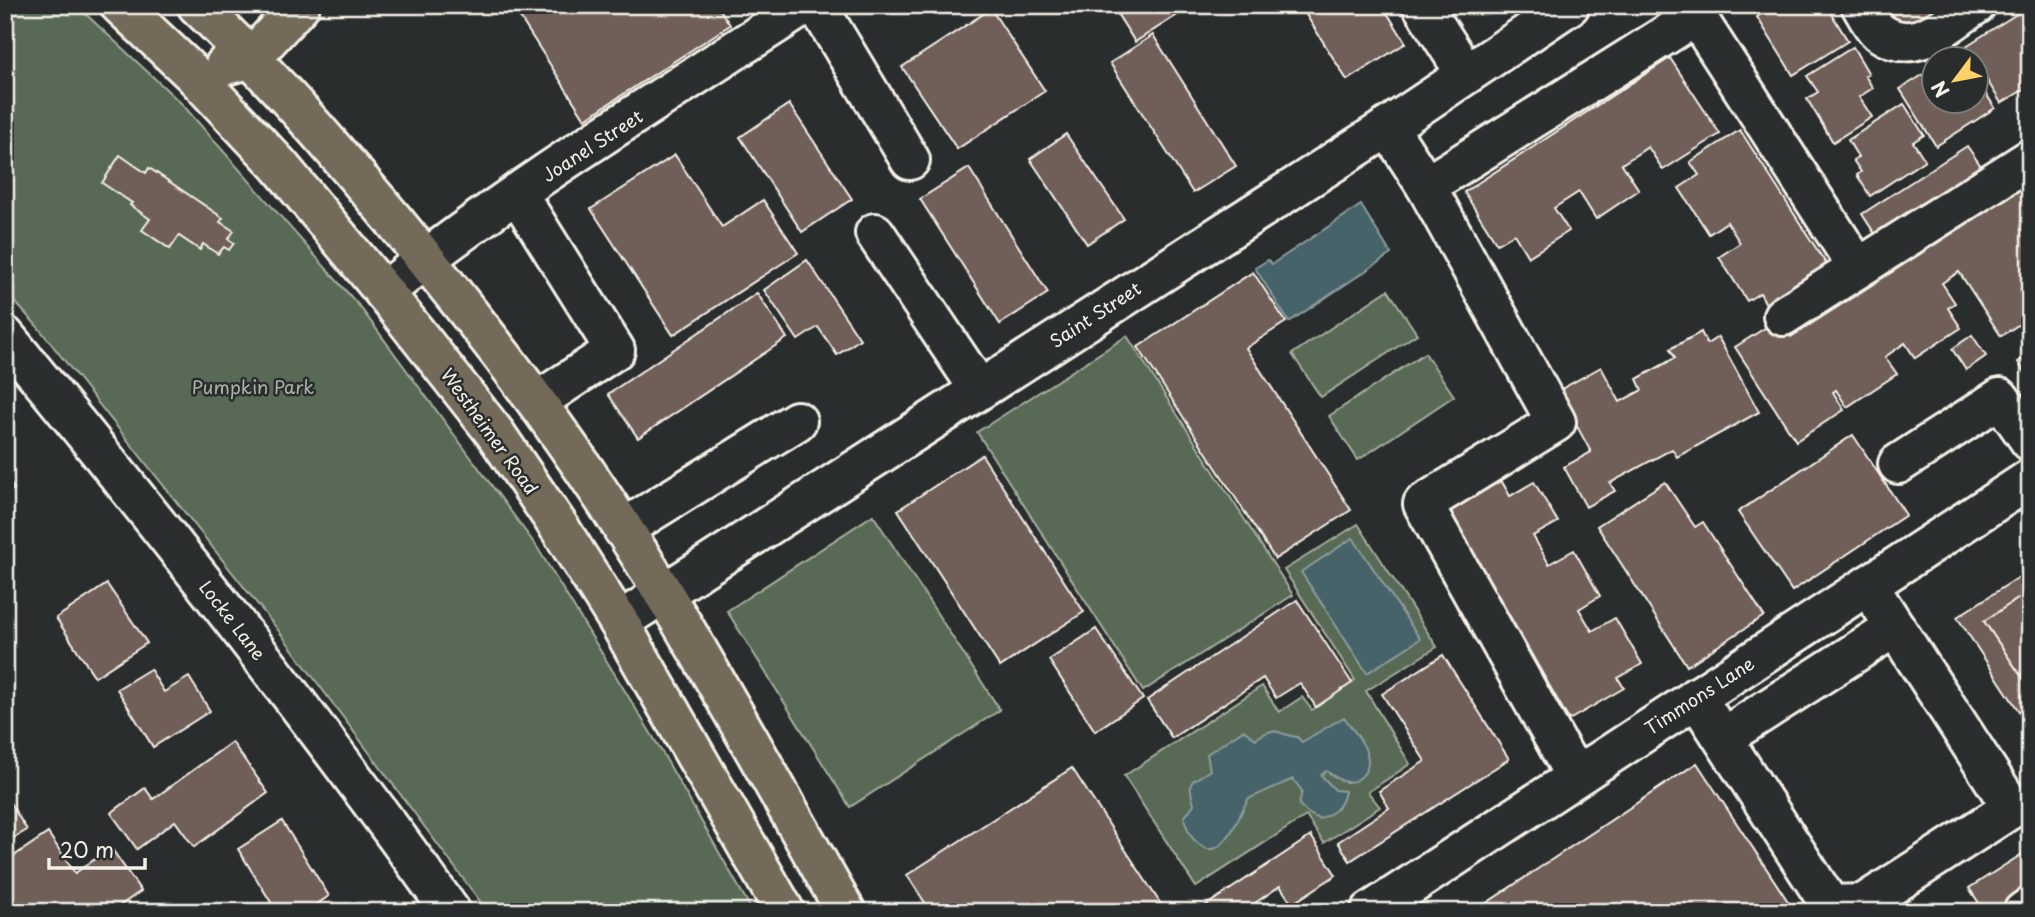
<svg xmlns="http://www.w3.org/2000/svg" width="2035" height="917" viewBox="0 0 2035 917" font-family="'Playpen Sans',sans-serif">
	<rect width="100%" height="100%" fill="#2a2d2e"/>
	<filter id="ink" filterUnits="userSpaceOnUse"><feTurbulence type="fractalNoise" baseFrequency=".0143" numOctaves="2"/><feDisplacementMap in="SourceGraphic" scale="14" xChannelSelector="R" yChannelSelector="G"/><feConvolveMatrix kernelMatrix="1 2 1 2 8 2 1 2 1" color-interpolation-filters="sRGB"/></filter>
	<g filter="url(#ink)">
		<g fill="#596a54" stroke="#a6ae9e" stroke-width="2">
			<polygon points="5,5 76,5 182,104 360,307 537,547 658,745 753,912 488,912 278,630 37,326 5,291"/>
			<polygon points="1388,290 1417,334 1321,397 1292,354"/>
			<polygon points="1127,336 1293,595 1143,691 977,432"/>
			<polygon points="1425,353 1454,396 1358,460 1329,416"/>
			<polygon points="873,515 1000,710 850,807 727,611"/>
			<polygon points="1358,524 1437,647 1366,691 1410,764 1368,792 1380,807 1324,843 1306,816 1196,887 1124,776 1262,686 1279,712 1302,697 1312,710 1355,680 1284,570"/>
		</g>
		<g fill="#46636a" stroke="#8c9c9c" stroke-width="2">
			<polygon points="1361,205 1391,254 1289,322 1255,268 1268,260 1272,264"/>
			<polygon points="1353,538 1420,639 1367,673 1301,572"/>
			<path d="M1344,717C1352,729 1368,746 1368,761C1368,773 1358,783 1346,782C1340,781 1331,774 1326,771L1321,775L1335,790L1345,791C1342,808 1334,813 1319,819L1309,814L1299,805L1302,791L1293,779L1248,799C1240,813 1223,864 1200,845C1190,838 1187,829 1184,818L1194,804C1186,776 1192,784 1210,770L1207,754L1243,730L1256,739C1276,724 1278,735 1297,737L1302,742Z"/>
		</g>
		<g fill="#705e59" stroke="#f4f1e8" stroke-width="2">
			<polygon points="512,5 717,5 730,25 585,119"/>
			<polygon points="1133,5 1193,5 1135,42 1118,15"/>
			<polygon points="1300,5 1382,5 1406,43 1347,80"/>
			<polygon points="1748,5 1763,5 1752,12"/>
			<polygon points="1775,5 1826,5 1848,41 1793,75 1757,17"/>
			<polygon points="1887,5 1941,5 1902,30"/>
			<polygon points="991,9 1045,91 957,149 902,67"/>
			<polygon points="2023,10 2030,20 2030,86 2001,103 1966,46"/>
			<polygon points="1153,35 1236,166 1193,193 1110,63"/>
			<polygon points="1853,47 1869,74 1865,76 1873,88 1859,97 1872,117 1833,142 1807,99 1818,92 1807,76"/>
			<polygon points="1959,52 1964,60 1946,60"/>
			<polygon points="1670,58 1720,134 1663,170 1648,147 1622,164 1639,190 1596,219 1579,192 1554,208 1569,231 1528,257 1514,234 1497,244 1464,192"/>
			<polygon points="1934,68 1934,102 1976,102 1976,78 1995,108 1936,146 1900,89"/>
			<polygon points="789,104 852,199 802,232 740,137"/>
			<polygon points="1904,104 1924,135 1913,142 1925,160 1870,196 1857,175 1861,172 1853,160 1858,157 1848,140"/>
			<polygon points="1740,130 1827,265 1766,304 1760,293 1747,301 1719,257 1740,243 1727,222 1709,234 1679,188 1699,175 1690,162"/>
			<polygon points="1066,134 1124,219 1087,244 1030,159"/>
			<polygon points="1967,146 1981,166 1875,234 1862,214"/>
			<polygon points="120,155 146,173 149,168 223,218 220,222 234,231 228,239 234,243 229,250 224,247 218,254 203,244 200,250 179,236 170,249 142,230 150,219 130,205 132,203 102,183"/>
			<polygon points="675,155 722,227 763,200 798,253 673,335 591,209"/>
			<polygon points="969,168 1048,293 1000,324 920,199"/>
			<polygon points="2030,183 2030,317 2001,336 1959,272 1942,283 1955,303 1948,308 1961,328 1915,358 1905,343 1885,357 1897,374 1847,407 1836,390 1833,392 1844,410 1796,441 1735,347 1779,319 1791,337"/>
			<polygon points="807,260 860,339 837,355 818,327 798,340 764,290"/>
			<polygon points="1253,272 1286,322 1246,348 1351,510 1275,559 1138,347"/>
			<polygon points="757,293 787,338 638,438 608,394"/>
			<polygon points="1701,332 1707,344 1718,337 1759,412 1677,457 1672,449 1610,483 1615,491 1586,507 1564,467 1591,452 1558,391 1601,367 1620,402 1642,390 1637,379 1675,358 1670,349"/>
			<polygon points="1972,335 1986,356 1966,370 1952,349"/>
			<polygon points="2030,354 2030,381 2018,362"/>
			<polygon points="1853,435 1906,515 1792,591 1738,512"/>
			<polygon points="982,455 1084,612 1000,667 898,510"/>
			<polygon points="5,475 14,489 5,495"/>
			<polygon points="1501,480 1510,496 1534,482 1558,522 1533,536 1549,564 1574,550 1600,596 1579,609 1592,631 1615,618 1642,664 1618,678 1624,688 1569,720 1449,510"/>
			<polygon points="1665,482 1695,527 1703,522 1764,616 1687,666 1597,526"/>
			<polygon points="2030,570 2030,591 1984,621 2030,689 2030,728 1957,617"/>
			<polygon points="107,584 147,643 95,677 56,618"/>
			<polygon points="2030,591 2030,689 1984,621"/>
			<polygon points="1297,600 1352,683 1316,707 1300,683 1276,698 1263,678 1172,738 1147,700"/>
			<polygon points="1096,629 1143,699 1095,731 1049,660"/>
			<polygon points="1443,655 1509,759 1350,861 1338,842 1389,808 1379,791 1425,761 1382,694"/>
			<polygon points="150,669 164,692 189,677 210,711 153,747 117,689"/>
			<polygon points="232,742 268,793 194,847 175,821 137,849 111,813 145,788 153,799"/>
			<polygon points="1697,763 1795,912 1473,912"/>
			<polygon points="1072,768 1166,912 931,912 907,875"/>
			<polygon points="7,798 27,830 5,843 5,799"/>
			<polygon points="282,821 329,896 305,912 277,912 238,849"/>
			<polygon points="48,833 75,873 111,848 141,891 111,912 5,912 5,862"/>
			<polygon points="1311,836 1336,875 1292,904 1280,886 1242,912 1196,912"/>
			<polygon points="2030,849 2030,887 1992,912 1985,912 1969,888"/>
		</g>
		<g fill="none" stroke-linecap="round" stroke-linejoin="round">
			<defs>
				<g id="minor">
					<polyline points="817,5 910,160"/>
					<polyline points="1422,5 1466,74"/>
					<polyline points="1689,5 1858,268"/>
					<path d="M1861,5C1866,14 1872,26 1879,32C1915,58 1946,24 1976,5"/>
					<polyline points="1388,127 1426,186 1556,422 1423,504 1575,776"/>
					<polyline points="1426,186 1696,16"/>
					<polyline points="517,193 615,350 538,401"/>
					<polyline points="875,233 979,389"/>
					<path d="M384,292C516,185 663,98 805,5"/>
					<polyline points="1783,316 2030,159"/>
					<path d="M5,336C159,523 310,714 451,912"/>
					<polyline points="1898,464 2000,398 2030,441"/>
					<polyline points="623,529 797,421"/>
					<polyline points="619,622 1388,127 1570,5"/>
					<polyline points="1696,697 1830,905 1863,904 2012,808 1868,585"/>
					<polyline points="1724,737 1895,627"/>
					<polyline points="1370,912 2030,479"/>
					<polyline points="2023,912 2030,907"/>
				</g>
				<g id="major">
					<polyline points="120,5 193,74 279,165 384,292 495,433 561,530 619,622 785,912"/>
					<path d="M197,5C267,71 329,143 391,217C466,308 539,400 604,499C692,632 767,774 846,912"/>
					<polyline points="225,65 250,59 300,5"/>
				</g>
			</defs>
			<use href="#minor" stroke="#f4f1e8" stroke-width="44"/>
			<use href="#major" stroke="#f4f1e8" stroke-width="44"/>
			<use href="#minor" stroke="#2a2d2e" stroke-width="38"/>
			<use href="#major" stroke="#736b5a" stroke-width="38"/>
		</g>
	</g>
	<g text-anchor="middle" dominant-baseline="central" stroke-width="5" stroke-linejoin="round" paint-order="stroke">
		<g font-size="18" fill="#f4f1e8" stroke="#2a2d2e">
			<text transform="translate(592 145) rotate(-33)">Joanel Street</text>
			<text transform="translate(1095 314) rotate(-33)">Saint Street</text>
			<text transform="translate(490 431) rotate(54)">Westheimer Road</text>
			<text transform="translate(233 620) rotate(52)">Locke Lane</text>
			<text transform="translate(1699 695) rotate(-33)">Timmons Lane</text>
		</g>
		<g font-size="18" fill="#aeb4a5" stroke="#2a2d2e">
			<text x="253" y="386">Pumpkin Park</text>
		</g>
	</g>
	<rect width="2035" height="917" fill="none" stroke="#2a2d2e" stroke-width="28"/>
	<rect x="14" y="14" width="2007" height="889" fill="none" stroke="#f4f1e8" stroke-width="2.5" filter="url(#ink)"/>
	<g transform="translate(1955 80) rotate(238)"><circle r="33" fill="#2a2d2e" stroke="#7b7b78" stroke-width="2"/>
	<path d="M0-5L12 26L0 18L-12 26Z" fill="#ffd166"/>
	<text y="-10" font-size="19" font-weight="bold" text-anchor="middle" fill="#f4f1e8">N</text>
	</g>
	<path d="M49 858v10h96v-10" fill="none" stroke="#f4f1e8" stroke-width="3.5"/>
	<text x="60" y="858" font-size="21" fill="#f4f1e8" stroke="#2a2d2e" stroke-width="5" paint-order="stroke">20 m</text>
</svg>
